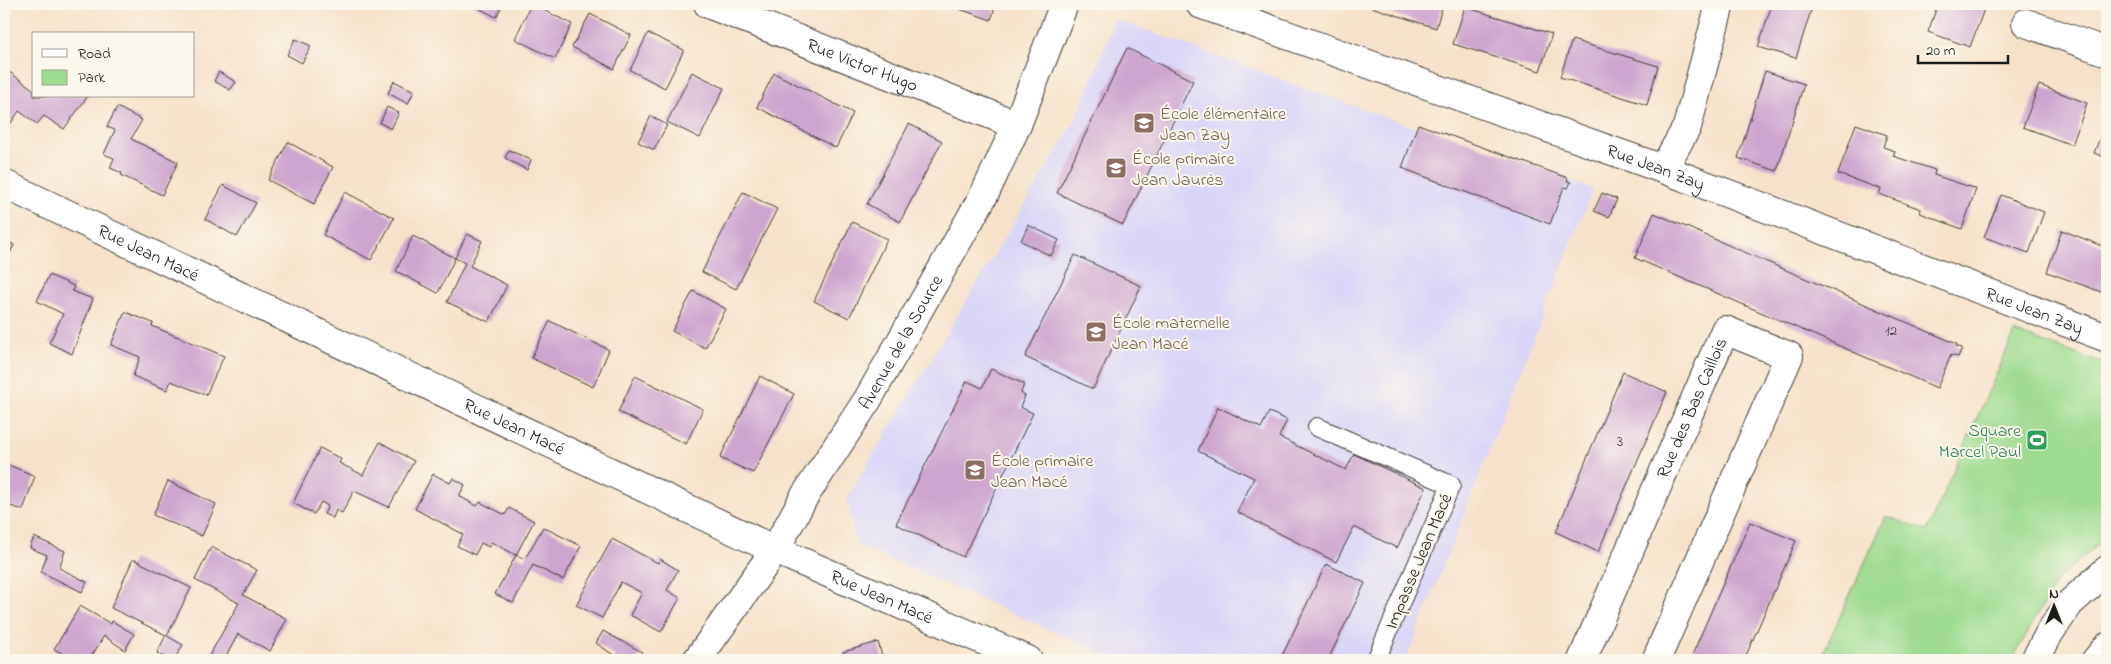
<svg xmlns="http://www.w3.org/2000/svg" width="2111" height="664" font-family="'Indie Flower',sans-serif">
  <rect width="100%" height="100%" fill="#fbf7ec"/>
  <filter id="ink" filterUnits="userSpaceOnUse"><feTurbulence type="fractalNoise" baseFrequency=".02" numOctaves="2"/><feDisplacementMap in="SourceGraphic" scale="10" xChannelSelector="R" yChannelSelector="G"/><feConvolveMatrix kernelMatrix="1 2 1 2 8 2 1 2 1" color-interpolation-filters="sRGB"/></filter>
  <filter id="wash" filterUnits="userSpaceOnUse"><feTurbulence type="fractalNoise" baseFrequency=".0096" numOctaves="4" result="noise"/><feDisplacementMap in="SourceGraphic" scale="20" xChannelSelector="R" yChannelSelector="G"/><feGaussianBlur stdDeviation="1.12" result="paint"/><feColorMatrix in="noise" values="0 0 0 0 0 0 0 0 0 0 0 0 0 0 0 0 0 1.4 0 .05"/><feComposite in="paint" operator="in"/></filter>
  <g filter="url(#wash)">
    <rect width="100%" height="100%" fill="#f6e2ca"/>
    <!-- built -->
    <path fill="#dad6f7" d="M1115,19L1388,118L1593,189L1406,660H1118L856,544L847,498L1076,120Z"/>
    <!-- green -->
    <path fill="#9edb90" stroke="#5d7c56" d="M2015,332L2107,365V536L2058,579L2012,660H1820L1886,516L1927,531Z"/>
    <g id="blocks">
      <!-- building -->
      <path fill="#cda6cf" d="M471,4H503L496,17Z
        M531,4L572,24L555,59L515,39Z
        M945,4H996L991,20Z
        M1362,4H1443L1436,28Z
        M1772,4H1813L1796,58L1758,47Z
        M1938,4H1986L1970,47L1928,32Z
        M1465,7L1552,34L1540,71L1453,44Z
        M590,14L631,35L614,69L572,47Z
        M648,33L684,50L665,88L630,70Z
        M295,39L311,46L302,63L287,55Z
        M1572,40L1658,66L1647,105L1560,77Z
        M1127,48L1193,81L1123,225L1057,193Z
        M4,68L34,90V96H88L64,129L44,116L37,124L19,111L11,123L4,117Z
        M1765,71L1804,84L1777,171L1738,158Z
        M219,72L236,82L230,90L214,81Z
        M692,72L724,88L700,138L667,122Z
        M774,73L853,113L836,148L757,107Z
        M394,81L414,91L408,104L388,93Z
        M2039,85L2087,103L2072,145L2023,127Z
        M117,107L142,120L131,139L178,162L162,195L121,175L122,173L110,168L114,158L104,154L115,130L107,127Z
        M387,107L399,113L391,129L380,123Z
        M651,116L667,125L654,150L638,142Z
        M2107,120V158L2094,153Z
        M909,124L942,141L900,222L867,204Z
        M1418,124L1568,178L1567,181L1571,182L1568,188L1564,187L1550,224L1402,168Z
        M1856,124L1887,135L1883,147L1895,151L1893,156L1935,170L1934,175L1976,189L1962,229L1920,213L1921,209L1879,194L1881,189L1838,174Z
        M288,142L333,167L314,204L268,180Z
        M509,150L531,160L527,170L505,158Z
        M223,185L256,203L237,237L205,219Z
        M345,192L394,218L371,260L323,235Z
        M743,192L777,209L736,289L702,272Z
        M1602,193L1617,199L1609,217L1594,211Z
        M2001,195L2044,212L2029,253L1984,237Z
        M1654,213L1957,344L1956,346L1962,348L1958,357L1951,355L1937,388L1635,258Z
        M852,222L887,239L849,318L814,301Z
        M1028,225L1059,240L1051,256L1021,241Z
        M2062,230L2107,248V294L2047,272Z
        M467,234L482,241L470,266L507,285L489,322L447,302L465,263L455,258Z
        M413,236L455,258L438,293L396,271Z
        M4,240L14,245L4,265Z
        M1075,255L1141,286L1093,389L1025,357Z
        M49,275L74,286L72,291L93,299L72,354L49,343L63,314L37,301Z
        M693,291L726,309L705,348L672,331Z
        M125,312L153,323L152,326L224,356L206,395L171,381L167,390L133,376L140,357L111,345Z
        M550,321L609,350L593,387L531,358Z
        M991,369L1024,384L1021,393L1025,396L1020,407L1033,413L963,557L896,524L967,381L982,388Z
        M1623,372L1667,392L1598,552L1556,532Z
        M635,376L703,409L686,444L618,412Z
        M760,376L794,394L753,473L720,458Z
        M1218,407L1261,428L1269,412L1287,420L1279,437L1346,470L1354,454L1426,488L1397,548L1354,527L1336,562L1237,512L1254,478L1198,451Z
        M380,442L414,461L389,507L354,491L342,513L336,510L333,518L324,514L328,506L321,502L314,514L293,503L320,448L341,459L339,463L363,475Z
        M4,463L35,476L23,510L4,504Z
        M433,474L450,483L453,478L465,485L459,496L477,506L480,502L505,515L509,508L534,521L516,555L491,542L489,547L481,543L475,555L457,546L463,534L415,509Z
        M168,481L216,504L202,536L153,515Z
        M1750,522L1796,541L1744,660H1690Z
        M543,527L581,546L563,580L533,565L513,603L495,594L516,555L525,559Z
        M34,537L65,551L59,568L87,582L82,592L41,572L47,555L30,548Z
        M612,539L658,563L660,559L678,570L667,590L680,598L661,632L630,615L642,593L621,582L602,618L576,605Z
        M211,547L257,570L243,595L287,619L270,651L238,634L224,660H213L208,658L239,603L195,580Z
        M133,559L191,588L167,636L183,645L174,660H169L157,653L166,635L111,608Z
        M1326,564L1365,583L1328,660H1280Z
        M80,606L111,624L112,621L134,634L125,650L104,636L89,660H74L54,649Z
        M603,631L642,652L637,660H612L615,656L596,643Z
        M878,642L883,660H845L843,652Z"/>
    </g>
  </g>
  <g filter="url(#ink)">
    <use href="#blocks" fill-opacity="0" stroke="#3d3a36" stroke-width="1"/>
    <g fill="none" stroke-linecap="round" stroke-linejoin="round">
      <!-- lane casing -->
      <g stroke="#3d3a36" stroke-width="20">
        <path id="lane" d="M1317,427L1451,485L1376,660"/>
      </g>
      <!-- street casing -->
      <g stroke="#3d3a36" stroke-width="30">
        <g id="street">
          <path id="s1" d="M708,4L1017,125"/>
          <path id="s2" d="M1200,4L1663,169L2107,338"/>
          <path d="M2026,23L2107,52"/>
          <path d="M1663,169L1687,127L1720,4"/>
          <path id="s3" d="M4,184L775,550L1028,660"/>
          <path id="s4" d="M697,660L775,550L804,497L868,399L985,193L1017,125L1064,4"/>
          <path id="s5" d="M1582,660L1725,330L1789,356L1656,660"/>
          <path d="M2035,660L2050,632L2070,603L2107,570"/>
          <path d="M2096,660L2107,647"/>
        </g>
      </g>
      <!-- lane -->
      <use href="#lane" stroke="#fff" stroke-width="18"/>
      <!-- street -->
      <use href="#street" stroke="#fff" stroke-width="28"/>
    </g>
  </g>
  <!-- icons -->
  <defs>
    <g id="school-square" transform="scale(1.125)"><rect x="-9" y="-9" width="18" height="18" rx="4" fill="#8d6e63" stroke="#fbf7ec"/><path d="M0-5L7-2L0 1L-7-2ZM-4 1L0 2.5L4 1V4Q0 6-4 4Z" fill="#fff"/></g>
    <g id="stadium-square" transform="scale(1.125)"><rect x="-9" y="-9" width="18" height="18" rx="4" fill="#2e9e5b" stroke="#fbf7ec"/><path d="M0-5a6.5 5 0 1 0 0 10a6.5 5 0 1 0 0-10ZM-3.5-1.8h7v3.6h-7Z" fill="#fff"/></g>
  </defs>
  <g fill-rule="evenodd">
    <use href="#school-square" x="1144" y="123"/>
    <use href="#school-square" x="1116" y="168"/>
    <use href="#school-square" x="1096" y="332"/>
    <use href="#stadium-square" x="2037" y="440"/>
    <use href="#school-square" x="975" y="470"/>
  </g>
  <g text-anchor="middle" stroke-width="4" stroke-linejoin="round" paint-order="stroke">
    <!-- number labels -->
    <g font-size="15" fill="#483e49">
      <text x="1891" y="335">12</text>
      <text x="1620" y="446">3</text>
    </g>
    <!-- street labels -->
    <g font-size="18" fill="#1c1c1c" stroke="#fbf7ec">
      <text dy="6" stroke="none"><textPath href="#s1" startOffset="166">Rue Victor Hugo</textPath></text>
      <text dy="6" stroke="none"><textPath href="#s2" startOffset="484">Rue Jean Zay</textPath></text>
      <text dy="6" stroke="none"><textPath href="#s3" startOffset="160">Rue Jean Macé</textPath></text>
      <text dy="6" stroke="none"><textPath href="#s2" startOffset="889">Rue Jean Zay</textPath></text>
      <text dy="6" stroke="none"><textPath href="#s4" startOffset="378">Avenue de la Source</textPath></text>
      <text dy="6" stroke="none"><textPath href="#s5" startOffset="275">Rue des Bas Caillois</textPath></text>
      <text dy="6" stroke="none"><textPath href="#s3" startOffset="565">Rue Jean Macé</textPath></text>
      <text transform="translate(1418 561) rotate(-67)" y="6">Impasse Jean Macé</text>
      <text dy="6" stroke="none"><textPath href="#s3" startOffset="970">Rue Jean Macé</textPath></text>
    </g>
    <!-- education labels -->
    <g font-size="18" fill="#785e54" stroke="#fbf7ec" text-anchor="start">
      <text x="1160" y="119">École élémentaire<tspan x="1160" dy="21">Jean Zay</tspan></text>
      <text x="1132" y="164">École primaire<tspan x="1132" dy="21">Jean Jaurès</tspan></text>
      <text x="1112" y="328">École maternelle<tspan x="1112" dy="21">Jean Macé</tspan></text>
      <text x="991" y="466">École primaire<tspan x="991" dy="21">Jean Macé</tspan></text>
    </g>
    <!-- leisure labels -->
    <g font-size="18" fill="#27864d" stroke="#fbf7ec" text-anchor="end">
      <text x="2021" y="436">Square<tspan x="2021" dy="21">Marcel Paul</tspan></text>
    </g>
  </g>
  <!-- margin -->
  <rect width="2111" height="664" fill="none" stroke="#fbf7ec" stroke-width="20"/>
  <!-- legend -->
  <rect x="32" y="32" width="162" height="65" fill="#fbf7ec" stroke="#a29f99"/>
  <rect x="42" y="49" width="25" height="8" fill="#ffffff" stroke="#a29f99"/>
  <text x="78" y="58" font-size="15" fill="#1c1c1c">Road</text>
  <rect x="42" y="70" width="25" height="15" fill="#9edb90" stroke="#a29f99"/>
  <text x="78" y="82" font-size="15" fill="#1c1c1c">Park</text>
  <!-- north arrow -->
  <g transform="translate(2054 606)" stroke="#fbf7ec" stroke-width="4" paint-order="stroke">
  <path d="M0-4L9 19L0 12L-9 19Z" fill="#1c1c1c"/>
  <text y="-8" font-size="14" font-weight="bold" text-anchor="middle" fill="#1c1c1c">N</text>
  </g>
  <!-- scale -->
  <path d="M1918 55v8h90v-8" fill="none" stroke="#1c1c1c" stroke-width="2.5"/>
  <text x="1926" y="55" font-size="15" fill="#1c1c1c" stroke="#fbf7ec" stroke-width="4" paint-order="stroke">20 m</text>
</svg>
